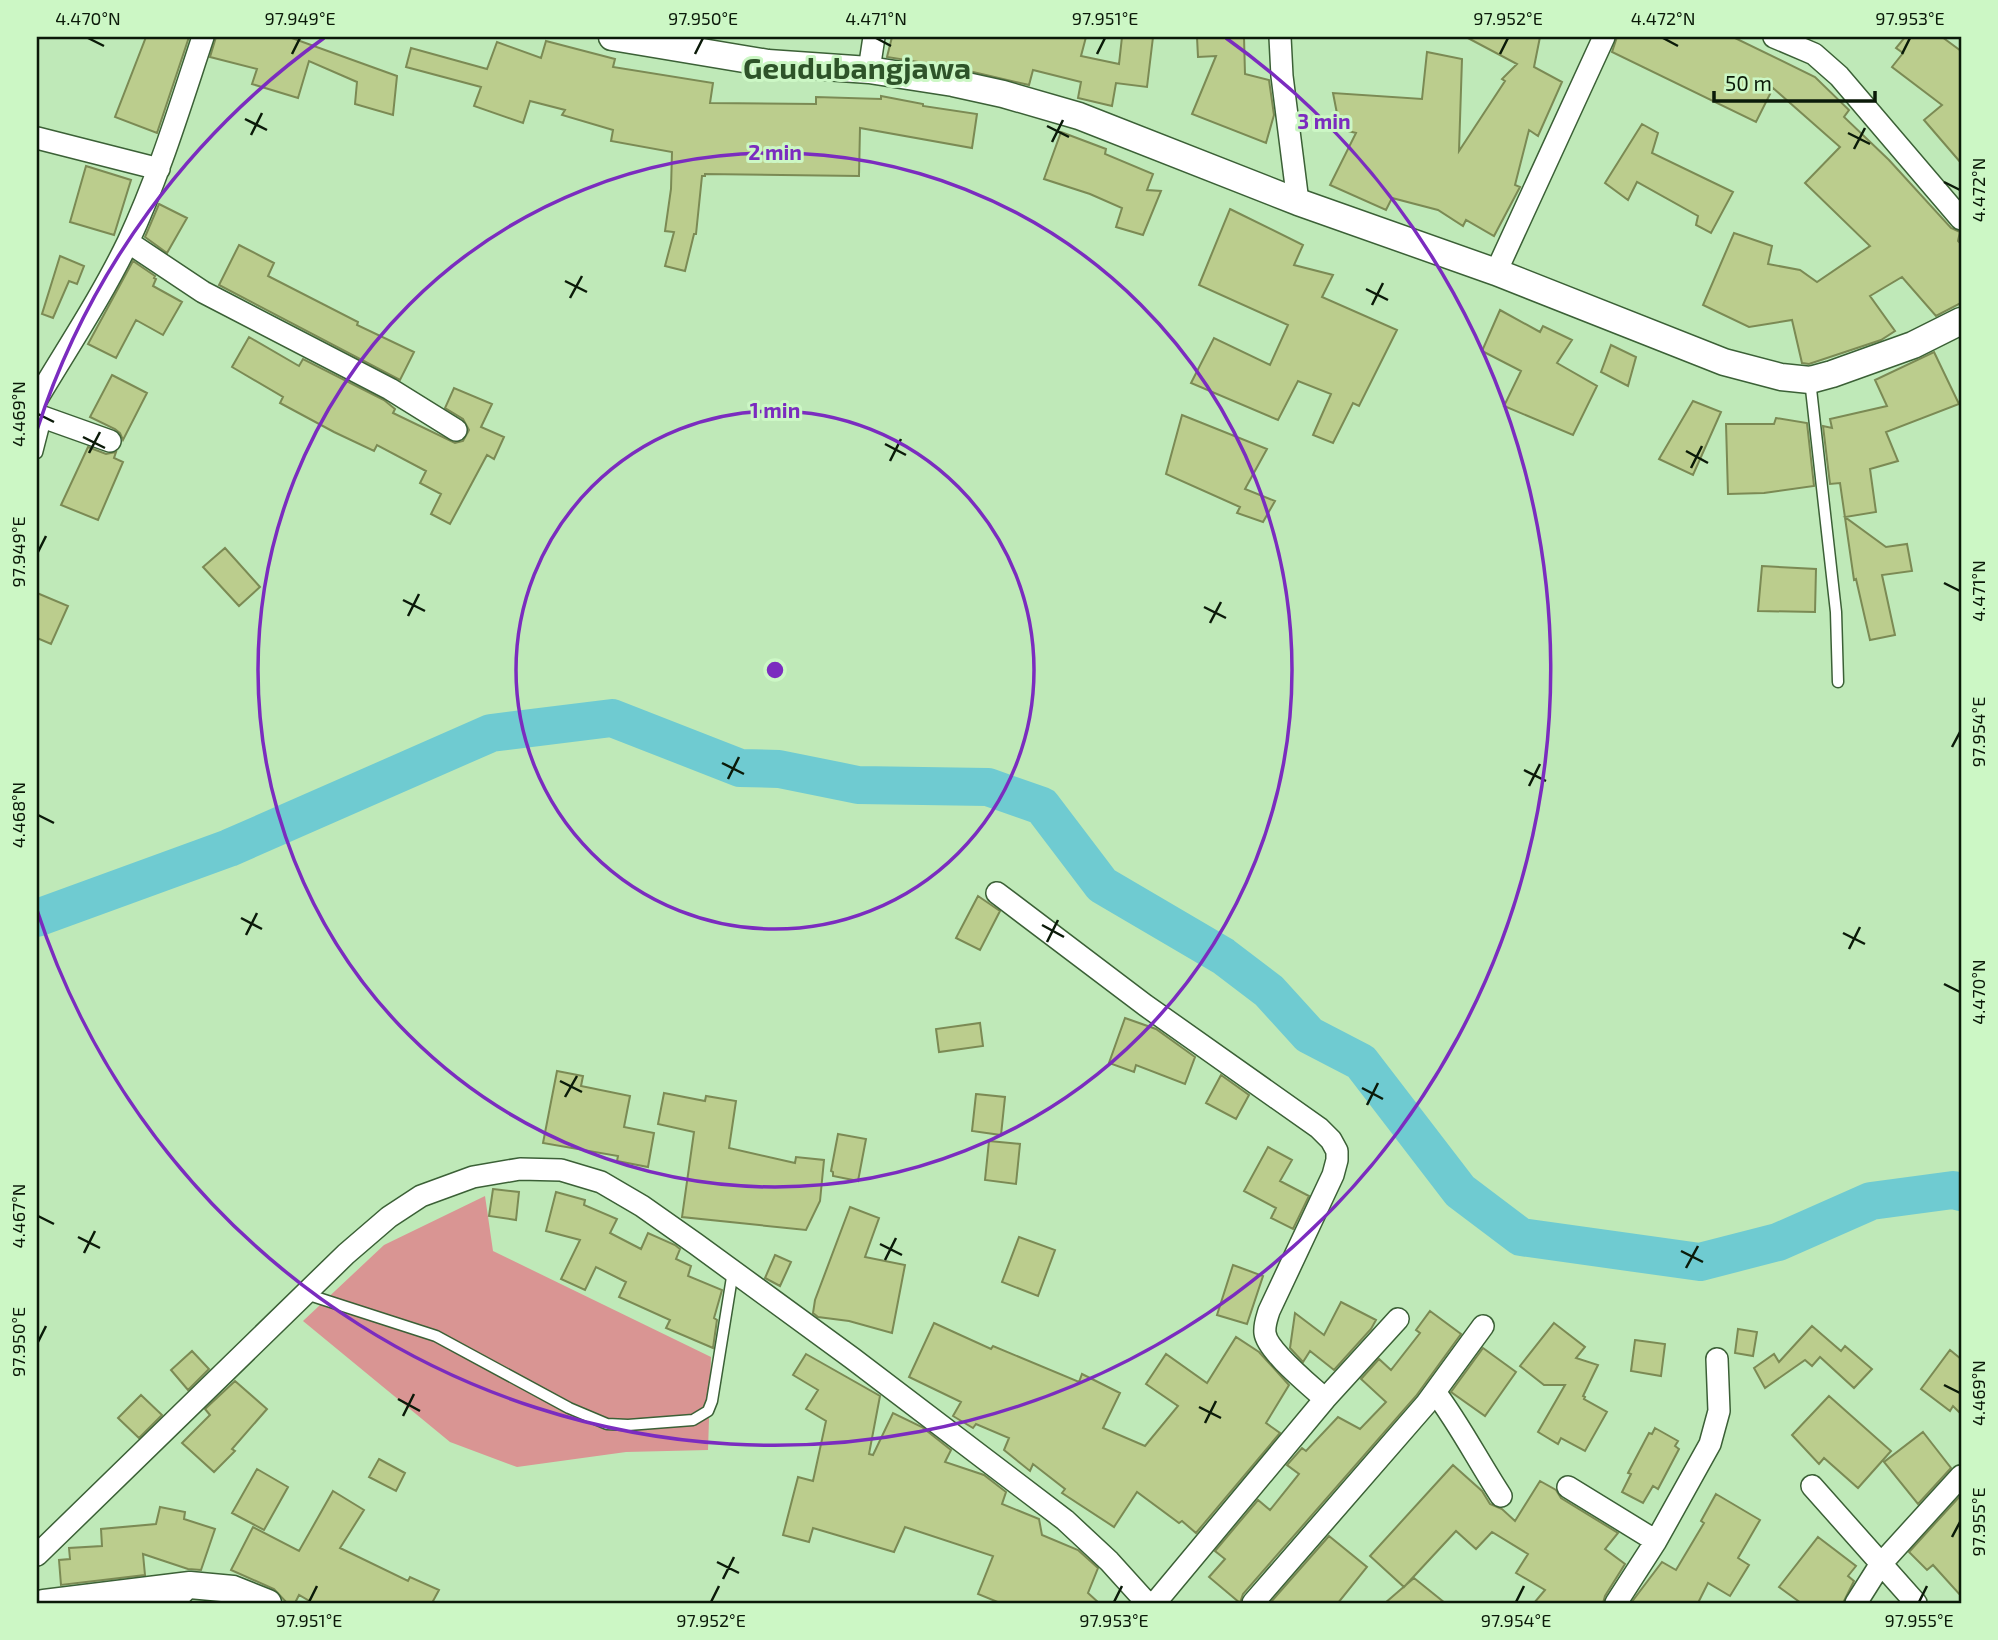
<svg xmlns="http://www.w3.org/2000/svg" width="1998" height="1640" font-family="'Exo 2',sans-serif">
  <rect width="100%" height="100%" fill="#bfe9b8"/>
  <!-- green -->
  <path fill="#d99593" d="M485,1196L493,1251L711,1357L708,1450L626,1452L517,1467L450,1442L303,1321L384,1245Z"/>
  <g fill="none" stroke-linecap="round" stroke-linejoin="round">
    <!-- river -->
    <path stroke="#6fcbd1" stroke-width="38" d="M37,918L229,848L491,733L612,718L740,768L779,769L858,785L988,787L1042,806L1102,885L1223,956L1269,991L1309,1035L1361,1062L1460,1191L1521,1237L1700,1262L1778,1242L1871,1201L1953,1190L1961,1192"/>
  </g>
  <!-- building -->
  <path fill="#bbcd8d" stroke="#7b8a54" stroke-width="2" d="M146,37H189L157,133L115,117Z
    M216,37H289L397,76L393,115L355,104L357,82L309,61L298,98L252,84L257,69L210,57Z
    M892,37H1086L1081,56L1119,64L1122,37H1153L1147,87L1116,83L1112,106L1078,98L1081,82L1033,70L1029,85L956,68L887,57Z
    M1197,37H1244L1245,74L1269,80L1274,115L1266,143L1192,114L1216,56L1198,57Z
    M1466,37H1540L1534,67L1562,82L1538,136L1529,130L1515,185L1520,187L1494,236L1466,220L1463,226L1438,210L1392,198L1386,210L1330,185L1356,133L1340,129L1333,93L1422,99L1427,52L1462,59L1459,151L1505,81L1502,79L1517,64Z
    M1617,37H1733L1815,77L1849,110L1844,117L1889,160L1951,228L1960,232L1958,241L1961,244V303L1936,316L1902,277L1870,296L1895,331L1881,340L1809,364L1802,363L1792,320L1749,327L1703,305L1734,233L1772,246L1768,264L1800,270L1817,282L1870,246L1805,183L1840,147L1773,88L1756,122L1612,52Z
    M1905,37H1942L1961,51V163L1924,120L1942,105L1892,67L1903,53L1896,48Z
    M546,41L615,59L613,67L713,83L710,103L816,104V97L881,99V96L923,104V106L977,114L972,148L860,128L859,176L705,174V176H702L696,234H694L685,271L665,266L674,232L665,231L671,189L672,152L611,141L613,130L562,115L565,110L530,101L523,123L474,106L481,87L406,67L411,48L487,69L497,42L541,58Z
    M1642,124L1658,133L1652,153L1733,192L1711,233L1696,225L1698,216L1637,182L1628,200L1605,183Z
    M1061,132L1106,149L1105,154L1153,174L1147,190L1161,191L1143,235L1116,227L1122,208L1090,194L1044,179Z
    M86,166L131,180L114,235L70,222Z
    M159,204L187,218L167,253L145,237Z
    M1230,209L1303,245L1294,265L1333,275L1322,297L1397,330L1359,406L1353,403L1333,443L1313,435L1331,394L1298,381L1278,420L1191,383L1214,338L1270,365L1288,325L1199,285Z
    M239,245L274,263L268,276L358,322L357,325L414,352L400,380L219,285Z
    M60,256L84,266L77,284L69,281L53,318L42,314Z
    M133,261L155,276L154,278L156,279L153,286L182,302L163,335L136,320L116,358L88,344Z
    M1500,310L1540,332L1543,326L1572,340L1557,363L1597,386L1573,435L1504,406L1521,371L1482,351Z
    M249,337L299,366L303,359L384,400L395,409L393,413L455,443L463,441L469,430L463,419L445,408L454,388L492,404L481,427L504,437L494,459L487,455L450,524L431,514L441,494L420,483L426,471L377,445L374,451L334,432L280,403L283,397L232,367Z
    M1611,345L1636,357L1628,386L1601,372Z
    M1934,352L1959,404L1886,432L1898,461L1870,469L1876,512L1845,517L1886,547L1907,544L1912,571L1882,575L1895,635L1870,640L1856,579L1854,580L1840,483L1830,484L1823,426L1832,428L1830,419L1887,406L1875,380Z
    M112,375L147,393L123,440L120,433L115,429L90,417Z
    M1693,401L1721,412L1693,475L1659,459Z
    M1182,415L1267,449L1245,489L1275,501L1263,522L1237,513L1240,507L1166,474Z
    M1776,418L1807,423L1814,486L1764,493L1728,494L1726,424H1774Z
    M88,447L106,454L116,452L114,458L123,462L98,520L61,505Z
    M225,548L260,587L239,606L203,567Z
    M1762,566L1816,569L1815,612L1758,611Z
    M37,593L68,606L51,644L37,638Z
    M978,896L1000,911L980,950L956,938Z
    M1125,1018L1156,1029L1195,1057L1185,1084L1136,1065L1134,1072L1109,1063Z
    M980,1023L983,1046L939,1052L936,1029Z
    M557,1071L583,1076L581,1086L630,1096L624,1127L654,1133L648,1167L617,1161L618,1156L543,1143Z
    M1221,1075L1249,1095L1236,1119L1206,1103Z
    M664,1093L705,1101L706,1096L736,1101L729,1148L795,1163L796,1157L824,1160L820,1201L806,1230L682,1217L694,1132L658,1124Z
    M976,1094L1005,1097L1001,1135L972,1131Z
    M838,1134L866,1139L858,1181L833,1176V1172L831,1171Z
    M989,1141L1020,1144L1016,1184L985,1180Z
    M1268,1147L1292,1160L1280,1181L1309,1196L1293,1229L1271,1218L1276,1208L1244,1191Z
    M493,1189L519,1192L516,1220L489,1216Z
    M556,1192L585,1200L584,1205L617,1219L610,1233L641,1249L648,1233L675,1245L680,1249L676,1259L691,1266L688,1276L722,1290L714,1318L717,1320L713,1348L666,1328L670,1320L619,1297L626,1282L596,1267L585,1290L561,1279L580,1240L546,1231Z
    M850,1207L879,1218L865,1257L905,1265L892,1333L849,1321L818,1317L813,1313L815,1300Z
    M1019,1237L1055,1250L1038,1296L1002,1282Z
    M775,1255L791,1262L780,1286L765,1278Z
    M1233,1265L1263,1276L1247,1324L1217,1315Z
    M1341,1302L1376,1320L1371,1329L1334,1370L1310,1351L1303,1362L1290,1348L1295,1313L1324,1335Z
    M1430,1311L1461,1334L1416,1396L1243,1594L1240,1603L1209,1577L1225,1559L1215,1551L1258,1500L1270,1510L1299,1474L1287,1465L1302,1448L1306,1451L1338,1417L1360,1429L1386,1402L1361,1379L1379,1359L1391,1370L1420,1333L1416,1330Z
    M934,1323L991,1349L993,1346L1079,1382L1082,1374L1120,1393L1103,1428L1145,1446L1178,1406L1146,1384L1166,1354L1207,1383L1236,1337L1259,1352L1289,1385L1266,1423L1280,1433L1196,1533L1182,1521L1179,1523L1137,1492L1114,1527L1062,1493L1065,1489L1033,1464L1030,1471L1004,1450L1009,1438L976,1424L973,1428L953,1416L961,1402L909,1377Z
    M1554,1323L1585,1347L1576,1358L1598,1365L1583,1396L1585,1397L1584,1399L1607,1412L1585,1451L1561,1438L1558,1444L1538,1432L1565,1385H1544L1520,1366Z
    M1812,1326L1841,1351L1845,1346L1872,1369L1854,1388L1820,1357L1812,1366L1805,1360L1765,1388L1754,1368L1774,1354L1779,1362Z
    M1738,1329L1757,1332L1753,1356L1735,1353Z
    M1635,1340L1665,1344L1661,1376L1631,1371Z
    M1483,1348L1516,1372L1485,1416L1451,1392Z
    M1950,1350L1961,1359V1414L1953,1406L1950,1411L1921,1389Z
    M192,1351L209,1369L188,1390L171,1370Z
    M806,1354L880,1396L869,1454L873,1455L893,1413L922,1427L951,1450L945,1462L984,1475L1006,1492L1002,1504L1039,1519L1042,1535L1078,1550L1098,1568L1088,1593L1099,1603H1000L978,1594L993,1556L905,1527L894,1552L813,1528L809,1542L783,1535L798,1477L813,1481L826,1421L806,1409L818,1390L793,1375Z
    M235,1381L267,1409L232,1449L235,1451L214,1472L182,1443L210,1415L205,1409Z
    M141,1395L162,1415L139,1438L118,1418Z
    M1829,1396L1891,1451L1858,1488L1824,1458L1819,1464L1792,1435Z
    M1655,1428L1678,1441L1675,1446L1679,1449L1658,1489L1653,1486L1643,1503L1622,1492L1631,1474L1628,1473L1649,1433L1652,1434Z
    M1923,1432L1951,1468L1918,1504L1884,1462Z
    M379,1459L405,1473L396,1491L369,1477Z
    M1453,1465L1482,1491L1490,1504L1502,1509L1515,1521L1540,1481L1556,1490L1561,1498L1618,1533L1605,1549L1625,1564L1605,1596L1603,1603H1534L1545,1590L1516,1573L1528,1554L1492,1532L1476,1549L1456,1531L1404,1587L1370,1556Z
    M257,1469L288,1487L264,1530L232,1513Z
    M333,1491L364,1510L340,1548L408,1581L410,1577L439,1590L432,1603H313L299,1595L295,1603H287L274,1589L231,1570L253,1527L299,1551Z
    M1716,1494L1760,1520L1738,1558L1749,1565L1730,1596L1708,1583L1698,1603H1631L1662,1562L1676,1570L1704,1523L1701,1521Z
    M1961,1495V1596L1933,1565L1927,1570L1909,1552Z
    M160,1507L185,1512L184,1519L215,1529L201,1570L188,1569L143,1554L145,1575L61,1585L59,1560L70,1559L69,1548L102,1546L101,1529L156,1524Z
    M1329,1536L1367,1567L1338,1603H1270Z
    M1818,1537L1856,1566L1848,1576L1854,1581L1843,1603H1801L1779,1587Z
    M1414,1578L1445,1603H1385Z"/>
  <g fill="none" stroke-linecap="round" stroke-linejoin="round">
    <!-- service casing -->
    <g stroke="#3b6036" stroke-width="13">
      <path id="service" d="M1810,380L1836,612L1838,682
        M37,453L46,418
        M306,1294L436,1336L569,1408L607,1424L628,1425L693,1420L708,1411L712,1401L733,1271"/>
    </g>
    <!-- minor casing -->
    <g stroke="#3b6036" stroke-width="24">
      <path id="minor" d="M1280,37L1282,76L1298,202
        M1774,37L1814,54L1839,76L1961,219
        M869,70L874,37
        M37,138L159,169
        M128,242L203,292L390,389L456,430
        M1496,272L1604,37
        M37,399C68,347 102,296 128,242C159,176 180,106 203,37
        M37,415L110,441
        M997,893L1145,1005L1319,1128L1331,1140L1337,1151V1160L1333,1175L1269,1311C1267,1318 1264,1325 1265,1333C1267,1351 1311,1386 1325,1399
        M1435,1392C1460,1425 1478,1461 1501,1496
        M1812,1486L1916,1603
        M1568,1487L1656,1541
        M37,1555L346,1254L389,1217L421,1196L473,1177L520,1169L561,1170L601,1182L642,1206L696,1244L852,1358L1065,1520L1109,1561L1147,1603
        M173,1603L190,1585
        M1155,1603L1325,1399L1398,1319
        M1253,1603L1426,1404L1483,1326
        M1616,1603L1656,1541L1710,1444L1719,1411L1717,1359
        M1856,1603L1880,1565L1961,1476"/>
    </g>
    <!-- tertiary casing -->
    <g stroke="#3b6036" stroke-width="29">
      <path id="tertiary" d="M612,37L768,63L869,70L953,83L1003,94L1079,116L1298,202L1496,272L1724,362L1781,377L1810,380L1832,374L1913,345L1961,321
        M44,1603L190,1585L233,1589L268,1603"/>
    </g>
    <!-- service -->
    <use href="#service" stroke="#fff" stroke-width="10"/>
    <!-- minor -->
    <use href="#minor" stroke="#fff" stroke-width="21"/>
    <!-- tertiary -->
    <use href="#tertiary" stroke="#fff" stroke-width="26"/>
  </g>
  <!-- ticks -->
  <path fill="none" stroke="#0b1a09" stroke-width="2.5" d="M88,38L104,46M876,38L891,46M1663,38L1678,46M292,54L300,38M695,54L703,38M1097,54L1105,38M1500,54L1508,38M1902,54L1910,38M245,119L267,130M1047,126L1069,137M1848,133L1870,144M251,135L262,113M1052,142L1063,120M1854,149L1865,128M1944,182L1960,190M565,281L587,292M1366,289L1388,300M570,298L582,276M1372,305L1383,283M38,414L54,422M83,437L105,448M885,444L906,455M1686,451L1708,463M89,453L100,432M890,461L901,439M1691,468L1702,446M38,552L46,536M1944,583L1960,591M403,600L425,611M1204,607L1226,618M408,616L419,594M1210,623L1221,602M1952,747L1960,732M722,763L744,774M1524,770L1546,781M728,779L739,757M1529,786L1540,764M38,815L54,823M241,918L262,929M1042,925L1064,937M1843,933L1865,944M246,935L257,913M1047,942L1058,920M1849,949L1860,927M1944,984L1960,992M560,1081L582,1092M1362,1088L1383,1099M565,1097L577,1076M1367,1105L1378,1083M38,1216L54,1224M78,1237L100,1248M880,1244L902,1255M1681,1251L1703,1262M84,1253L95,1231M885,1260L896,1238M1686,1268L1698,1246M38,1342L46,1326M1944,1385L1960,1393M398,1399L420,1411M1199,1407L1221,1418M403,1416L414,1394M1205,1423L1216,1401M1952,1537L1960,1522M717,1562L739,1573M723,1579L734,1557M309,1602L317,1586M711,1602L719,1586M1114,1602L1122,1586M1516,1602L1524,1586M1919,1602L1927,1586"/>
  <!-- distance rings -->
  <g fill="none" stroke="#7b2cbf" stroke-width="3.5">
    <circle cx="775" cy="670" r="259"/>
    <circle cx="775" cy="670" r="517"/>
    <path d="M37 430A776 776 0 0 1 324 38M1226 38A776 776 0 1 1 37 910"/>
  </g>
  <g text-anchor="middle" stroke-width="6" stroke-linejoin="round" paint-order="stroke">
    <!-- quarter labels -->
    <g font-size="30" font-weight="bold" fill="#2e5329" stroke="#ccf7c5">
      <text x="857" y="79">Geudubangjawa</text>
    </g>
  </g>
  <circle cx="775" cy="670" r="10" fill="#7b2cbf" stroke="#ccf7c5" stroke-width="3.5"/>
  <g font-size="21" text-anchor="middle" font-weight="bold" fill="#7b2cbf" stroke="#ccf7c5" stroke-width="6" stroke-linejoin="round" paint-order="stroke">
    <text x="1324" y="129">3 min</text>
    <text x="775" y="160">2 min</text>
    <text x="775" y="418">1 min</text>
  </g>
  <!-- border -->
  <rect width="1998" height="1640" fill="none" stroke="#ccf7c5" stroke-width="77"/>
  <!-- scale -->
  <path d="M1714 91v10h161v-10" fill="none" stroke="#0b1a09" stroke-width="3.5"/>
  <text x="1725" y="91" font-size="21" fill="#0b1a09" stroke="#ccf7c5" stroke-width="5" paint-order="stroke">50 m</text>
  <rect x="38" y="38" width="1922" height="1564" fill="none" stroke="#0b1a09" stroke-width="2.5"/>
  <g font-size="18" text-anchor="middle" fill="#0b1a09">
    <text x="88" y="25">4.470°N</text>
    <text x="300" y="25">97.949°E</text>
    <text x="703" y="25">97.950°E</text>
    <text x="876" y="25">4.471°N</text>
    <text x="1105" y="25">97.951°E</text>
    <text x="1508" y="25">97.952°E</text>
    <text x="1663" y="25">4.472°N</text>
    <text x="1910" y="25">97.953°E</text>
    <text transform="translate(1979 190) rotate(-90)" y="6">4.472°N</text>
    <text transform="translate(19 414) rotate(-90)" y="6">4.469°N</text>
    <text transform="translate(19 552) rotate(-90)" y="6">97.949°E</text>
    <text transform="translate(1979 591) rotate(-90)" y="6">4.471°N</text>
    <text transform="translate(1979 732) rotate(-90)" y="6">97.954°E</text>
    <text transform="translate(19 815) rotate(-90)" y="6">4.468°N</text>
    <text transform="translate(1979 992) rotate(-90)" y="6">4.470°N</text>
    <text transform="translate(19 1216) rotate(-90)" y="6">4.467°N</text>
    <text transform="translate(19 1342) rotate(-90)" y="6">97.950°E</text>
    <text transform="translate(1979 1393) rotate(-90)" y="6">4.469°N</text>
    <text transform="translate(1979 1522) rotate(-90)" y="6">97.955°E</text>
    <text x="309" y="1627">97.951°E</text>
    <text x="711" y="1627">97.952°E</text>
    <text x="1114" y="1627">97.953°E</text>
    <text x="1516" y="1627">97.954°E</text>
    <text x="1919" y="1627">97.955°E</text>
  </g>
</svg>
